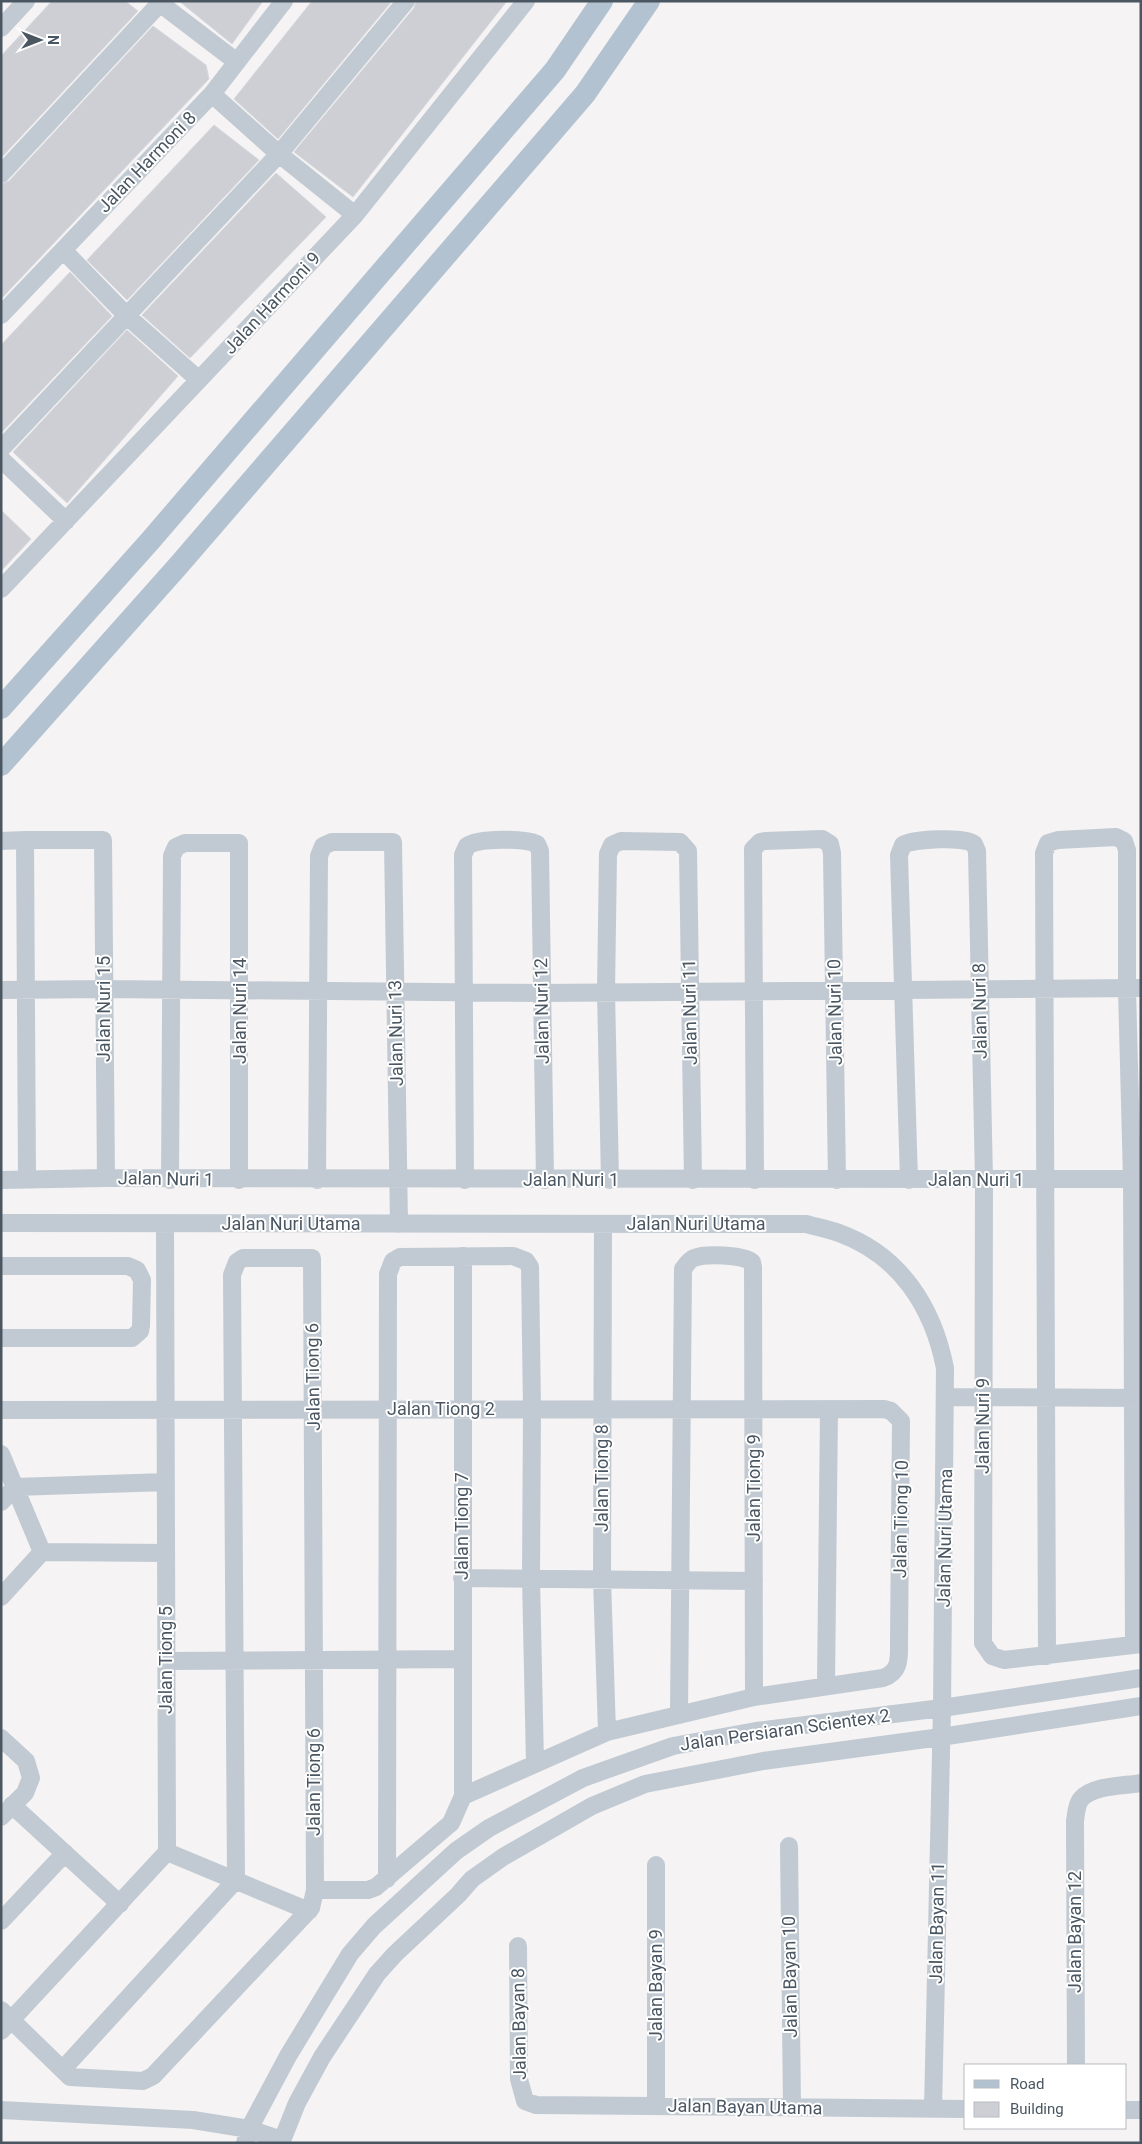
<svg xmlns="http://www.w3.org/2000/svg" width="1142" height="2144" font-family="Roboto,sans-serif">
  <rect width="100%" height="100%" fill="#f5f3f3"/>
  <!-- building -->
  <path fill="#cdcfd5" stroke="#d7d9de" d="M52,1H125L138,11L1,158V56Z
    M179,1H263L232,44Z
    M312,1H392L278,139L234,99Z
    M416,1H507L353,197L294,152L414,8Z
    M153,26L206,65L209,79L1,299V184L9,181Z
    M214,125L259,160L127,300L87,260Z
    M276,173L326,217L190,358L142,315Z
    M70,272L112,316L1,433V345Z
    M127,330L178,376L67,503L13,452Z
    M1,510L31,539L1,571Z"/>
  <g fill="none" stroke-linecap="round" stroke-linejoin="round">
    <!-- minor -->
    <path stroke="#c1cad2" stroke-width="18" d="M157,1L237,62
      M1,28L26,1
      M212,94L279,154L355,215
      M1,174L162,1
      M63,250L127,316L199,380
      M1,315L212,94L284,1
      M1,449L279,154L406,1
      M1,459L66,521
      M1,589L355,215L526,1
      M25,840H103L106,1178
      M1,841L25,840L27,1179
      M1,990L104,989L542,993L1141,988
      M1,1180L106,1178L1141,1179
      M170,1180L172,856L176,847L185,843H239V1180
      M317,1180L319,856L323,846L332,842H393L399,1224
      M465,1180L463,855L467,846C478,838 525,838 537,844L540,851L545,1180
      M610,1180L606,992L608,854L612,845L621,841L680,842L688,851L693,1180
      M755,1180L753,849L760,842L765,841L822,839L830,844L832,853L837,1180
      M909,1180L899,855L903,845C912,839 965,836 974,844C974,844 977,851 977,851L984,1180L983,1643L992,1656L1004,1660L1141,1644
      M1,1223L806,1224C817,1227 828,1229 839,1233C900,1255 933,1307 945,1368L942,1708L933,2109
      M603,1224L602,1579L607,1732
      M463,1256V1796
      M1,1266H128L137,1270L142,1280L141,1326L140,1331L132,1338H1
      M946,1397L1141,1398
      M1,1410L884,1409L891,1411L901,1421L899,1641C899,1657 901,1672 883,1678L754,1697L607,1732L463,1796L451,1823L376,1887L368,1890H315
      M1,1454L42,1552
      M1,1502L15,1487L166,1482
      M462,1578L754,1581
      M1,1597L42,1552L166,1553
      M1047,1656L1044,853L1048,843L1058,840L1116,837L1124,841L1127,850V989L1132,1179L1134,1644
      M166,1661L463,1659
      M826,1685L829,1409
      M679,1715L683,1269C686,1265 689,1260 694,1258C706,1253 742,1255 752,1262L753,1267L754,1697
      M1,1738L26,1761L31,1778L25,1793L1,1817
      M12,1805L120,1904
      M789,1846L792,2107
      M167,1852L309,1911
      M656,1865V2106
      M387,1879L388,1274L393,1261L400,1257L513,1256L526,1261L530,1267L532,1409L531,1578L535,1764
      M1,1921L65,1853
      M518,1946L519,2079L525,2101L536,2105L966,2109
      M1,2010L70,2077L143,2081L153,2076L311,1908L315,1890L312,1258H243L237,1262L232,1275L236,1880L63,2069
      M1,2031L167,1852L165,1224
      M1076,2065L1075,1821C1076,1815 1076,1805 1081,1799C1093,1785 1124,1786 1141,1783
      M1,2110L193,2120L249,2129L282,2140
      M1126,2110H1141
      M245,2143L249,2129L288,2056L350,1954L374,1926L456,1851L489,1828L583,1778L673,1746L756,1731L942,1708L1141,1678
      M281,2143L297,2103L322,2057L377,1974L395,1954L458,1895L472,1879L503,1857L592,1806L645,1784L763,1761L941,1737L1141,1706"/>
    <!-- major -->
    <path stroke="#b3c2d1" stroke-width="22" d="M1,708L150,541L555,70L602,1
      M1,765L178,566L585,94L649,1"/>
  </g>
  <g text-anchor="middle" stroke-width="4" stroke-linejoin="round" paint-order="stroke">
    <!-- street labels -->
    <g font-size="18" fill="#4a5661" stroke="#fff">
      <text transform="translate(147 162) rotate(-46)" y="6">Jalan Harmoni 8</text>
      <text transform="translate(272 303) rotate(-47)" y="6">Jalan Harmoni 9</text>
      <text transform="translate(104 1009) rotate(-90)" y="6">Jalan Nuri 15</text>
      <text transform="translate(240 1011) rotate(-90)" y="6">Jalan Nuri 14</text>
      <text transform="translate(542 1011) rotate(-91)" y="6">Jalan Nuri 12</text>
      <text transform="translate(980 1011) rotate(-91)" y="6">Jalan Nuri 8</text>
      <text transform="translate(690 1012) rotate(-91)" y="6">Jalan Nuri 11</text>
      <text transform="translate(835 1012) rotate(-91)" y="6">Jalan Nuri 10</text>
      <text transform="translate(396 1033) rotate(-91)" y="6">Jalan Nuri 13</text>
      <text transform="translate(166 1179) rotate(1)" y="6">Jalan Nuri 1</text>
      <text x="571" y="1186">Jalan Nuri 1</text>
      <text x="976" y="1186">Jalan Nuri 1</text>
      <text x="291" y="1230">Jalan Nuri Utama</text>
      <text x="696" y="1230">Jalan Nuri Utama</text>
      <text transform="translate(313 1377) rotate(-91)" y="6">Jalan Tiong 6</text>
      <text x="441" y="1415">Jalan Tiong 2</text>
      <text transform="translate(983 1426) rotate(-90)" y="6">Jalan Nuri 9</text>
      <text transform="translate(602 1478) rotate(-90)" y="6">Jalan Tiong 8</text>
      <text transform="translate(754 1488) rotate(-90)" y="6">Jalan Tiong 9</text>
      <text transform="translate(901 1519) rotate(-89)" y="6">Jalan Tiong 10</text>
      <text transform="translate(462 1526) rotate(-90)" y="6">Jalan Tiong 7</text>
      <text transform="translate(945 1538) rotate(-89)" y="6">Jalan Nuri Utama</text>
      <text transform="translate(166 1660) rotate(-90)" y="6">Jalan Tiong 5</text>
      <text transform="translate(785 1730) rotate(-8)" y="6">Jalan Persiaran Scientex 2</text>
      <text transform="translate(314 1782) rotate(-90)" y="6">Jalan Tiong 6</text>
      <text transform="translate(937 1923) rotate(-89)" y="6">Jalan Bayan 11</text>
      <text transform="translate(1075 1932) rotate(-90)" y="6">Jalan Bayan 12</text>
      <text transform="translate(790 1977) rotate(-91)" y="6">Jalan Bayan 10</text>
      <text transform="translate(656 1985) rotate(-90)" y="6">Jalan Bayan 9</text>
      <text transform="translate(519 2024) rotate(-91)" y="6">Jalan Bayan 8</text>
      <text transform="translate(745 2107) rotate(1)" y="6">Jalan Bayan Utama</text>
    </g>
  </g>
  <!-- border -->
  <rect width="1142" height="2144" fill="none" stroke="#4a5661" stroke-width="5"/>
  <!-- legend -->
  <rect x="964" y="2064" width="162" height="65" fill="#ffffff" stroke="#b7bbc0"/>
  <rect x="974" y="2080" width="25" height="8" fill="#b3c2d1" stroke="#b7bbc0"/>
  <text x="1010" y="2089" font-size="15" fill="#4a5661">Road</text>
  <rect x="974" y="2102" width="25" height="15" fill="#cdcfd5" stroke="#b7bbc0"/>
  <text x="1010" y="2114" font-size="15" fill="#4a5661">Building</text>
  <!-- north arrow -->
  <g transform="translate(40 40) rotate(90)" stroke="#ffffff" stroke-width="4" paint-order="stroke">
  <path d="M0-4L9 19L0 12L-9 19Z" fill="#4a5661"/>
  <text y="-8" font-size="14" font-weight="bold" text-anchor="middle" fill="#4a5661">N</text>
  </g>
</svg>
